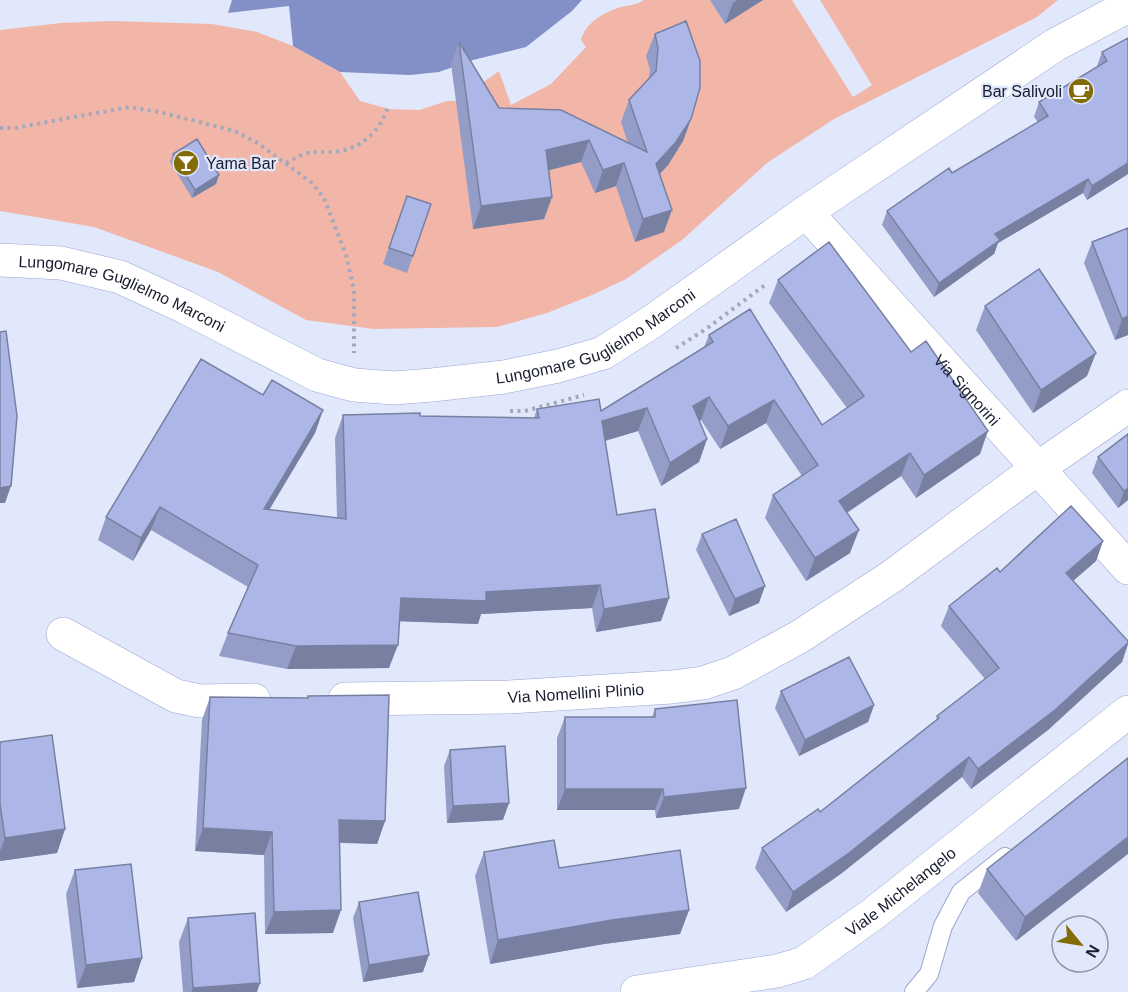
<svg xmlns="http://www.w3.org/2000/svg" width="1128" height="992" font-family="Helvetica,sans-serif">
  <rect width="100%" height="100%" fill="#e2e8fc"/>
  <!-- green -->
  <path fill="#f1b6a8" d="M644,0H710L725,24L763,0H792L853,97L872,85L820,0H1058L1037,17L834,119L767,163L682,240L626,279L592,295L547,313L497,327L373,329L306,320L218,272L94,227L0,211V30L61,23L111,21L212,24L257,32L293,46L340,72L360,101L389,109L419,110L447,101H457L499,71L511,105L551,84L586,47L581,40C585,23 604,12 621,7C630,5 636,5 644,0Z"/>
  <!-- water -->
  <path fill="#8390c8" d="M232,0H582L572,11L526,47L473,60L439,72L410,75L340,72L293,46L289,6L228,13Z"/>
  <g fill="none" stroke-linecap="round" stroke-linejoin="round">
    <!-- service casing -->
    <g stroke="#9aa5d4" stroke-width="20">
      <path id="service" d="M914,992L929,974L943,926L961,892L1005,857"/>
    </g>
    <!-- minor casing -->
    <g stroke="#9aa5d4" stroke-width="34">
      <g id="minor">
        <path id="s1" d="M806,212L1128,568"/>
        <path d="M63,634L176,696L200,701L254,700"/>
        <path id="s2" d="M345,699L509,697L672,687L703,683L733,673L799,637L891,577L1038,468L1128,406"/>
        <path id="s3" d="M637,992L777,971L804,963L873,914L1128,712"/>
      </g>
    </g>
    <!-- tertiary casing -->
    <g stroke="#9aa5d4" stroke-width="34">
      <g id="tertiary">
        <path id="s4" d="M0,260L61,263L120,277L185,307L317,375L354,385L394,388L432,385L504,377L558,366L603,353L650,323L806,212L1055,45L1128,6"/>
      </g>
    </g>
    <!-- path -->
    <path stroke="#a3a9bc" stroke-width="4" stroke-dasharray="3 4.5" stroke-linecap="butt" d="M0,128H15L129,107L159,112L235,131L259,144L312,183L324,198L346,255L354,290V353
      M286,163C293,159 300,155 308,153C318,151 329,153 340,151C364,147 382,128 388,106
      M676,348L706,329L765,285
      M510,411H525L584,395"/>
    <!-- service -->
    <use href="#service" stroke="#fff" stroke-width="18"/>
    <!-- minor -->
    <use href="#minor" stroke="#fff" stroke-width="33"/>
    <!-- tertiary -->
    <use href="#tertiary" stroke="#fff" stroke-width="33"/>
  </g>
  <!-- wall -->
  <path fill="#949dc7" d="M710,0H763L725,24Z
    M655,34L691,119L683,141L668,165L660,174L664,232L635,242L616,186L595,193L581,162L549,170L552,197L544,219L473,229L451,64L459,42L499,108L628,143L621,122L629,100L649,78L650,70L646,56Z
    M1128,38V174L1087,200L1083,193L998,243L994,254L934,297L882,225L887,211L1038,122L1034,117L1039,102L1097,67V66L1102,52Z
    M173,154L219,175L216,184L192,198L170,162Z
    M407,196L431,204L407,273L383,264Z
    M1128,228V335L1115,340L1084,263L1092,242Z
    M778,280L980,454L916,498L901,476L847,513L850,553L806,581L765,518L773,495L802,476L766,423L720,449L701,420L699,421L707,439L699,462L661,486L638,431L605,441L617,515L669,598L661,621L596,632L592,608L481,614L478,624L399,621L389,668L287,669L219,656L228,633L248,587L151,530L133,561L98,540L106,517L263,395L323,410L315,433L269,510L337,518L335,438L343,415L534,418L537,409L601,411L704,347L709,335L822,425L847,408L769,303Z
    M985,306L1087,376L1033,413L976,330Z
    M1128,434V500L1118,508L1092,473L1098,457Z
    M702,534L759,603L729,616L696,550Z
    M1103,541L1096,561L1073,581L1128,641V644L1122,662L1048,730L971,789L962,777L842,873L786,912L755,868L762,848L820,812L936,720L937,716L985,679L941,626L949,606L1000,572Z
    M781,691L874,705L868,722L799,756L775,708Z
    M308,696L385,821L377,844L340,843L333,933L265,934L264,855L195,851L202,720L210,697L308,698Z
    M655,709L739,809L656,818L655,810H557V738L565,717H652Z
    M0,742L65,829L57,853L0,861Z
    M450,750L503,820L447,823L444,766Z
    M1128,758L1016,941L978,893L987,869Z
    M484,852L559,868L689,910L680,934L604,944L490,964L475,876Z
    M75,870L142,958L134,982L77,988L66,894Z
    M359,902L423,972L363,982L353,918Z
    M188,918L257,992H183L179,942Z"/>
  <!-- shaded-wall -->
  <path fill="#7880a2" d="M737,0H763L725,24L733,3Z
    M691,119L683,141L668,165L648,186L656,164Z
    M589,140L581,162L538,173L546,150Z
    M624,163L616,186L595,193L603,170Z
    M1128,163V174L1087,200L1092,186Z
    M219,175L216,184L192,198L195,190Z
    M1088,179L1083,193L998,243L994,254L934,297L939,283L995,234Z
    M552,197L544,219L473,229L481,206Z
    M672,210L664,232L635,242L643,219Z
    M1128,316V335L1115,340L1122,319Z
    M1096,353L1087,376L1033,413L1041,390Z
    M709,397L701,420L684,429L693,406Z
    M774,400L766,423L720,449L728,426Z
    M647,408L638,431L594,444L602,421Z
    M323,410L315,433L256,532L264,509Z
    M988,431L980,454L916,498L924,475Z
    M707,439L699,462L661,486L670,463Z
    M910,453L901,476L831,523L839,501Z
    M11,486L5,503H0V488Z
    M1128,488V500L1118,508L1124,491Z
    M160,507L151,530L133,561L141,538Z
    M859,530L850,553L806,581L815,558Z
    M1103,541L1096,561L1059,593L1066,573Z
    M600,585L592,608L481,614L478,624L392,621L401,598L486,592Z
    M765,586L759,603L729,616L735,599Z
    M669,598L661,621L596,632L604,609Z
    M1128,643L1122,662L1048,730L971,789L978,769Z
    M398,645L389,668L287,669L296,646Z
    M874,705L868,722L799,756L805,740Z
    M969,757L962,777L842,873L786,912L793,892Z
    M746,788L739,809L656,818L664,797Z
    M565,789H663L655,810H557Z
    M509,803L503,820L447,823L453,806Z
    M339,820L385,821L377,844L331,842Z
    M203,828L272,832L264,855L195,851Z
    M65,829L57,853L0,861V851L5,838Z
    M1128,837V854L1016,941L1025,917Z
    M341,910L333,933L265,934L274,912Z
    M689,910L680,934L604,944L490,964L498,940L612,920Z
    M429,955L423,972L363,982L369,965Z
    M142,958L134,982L77,988L86,965Z
    M260,983L257,992H191L193,988Z"/>
  <!-- building -->
  <path fill="#acb7e7" stroke="#7880a2" stroke-width="1.5" d="M686,21L700,61V88L691,119L676,142L656,164L672,210L643,219L624,163L603,170L589,140L546,150L552,197L481,206L459,42L499,108L561,110L647,152L629,100L656,71L658,48L655,34Z
    M1128,38V163L1092,186L1088,179L995,234L1000,240L939,283L887,211L949,168L952,173L1048,116L1039,102L1107,61L1102,52Z
    M197,139L219,175L195,190L173,154Z
    M407,196L431,204L413,256L389,248Z
    M1128,228V316L1122,319L1092,242Z
    M829,242L911,352L926,341L988,431L924,475L910,453L839,501L859,530L815,558L773,495L818,465L774,400L728,426L709,397L693,406L707,439L670,463L647,408L602,421L617,515L655,509L669,598L604,609L600,585L486,592V601L401,598L398,645L296,646L228,633L258,565L160,507L141,538L106,517L201,359L263,395L272,380L323,410L264,509L346,519L343,415L420,413V416L539,418L537,409L599,399L601,411L713,342L709,335L750,309L822,425L864,396L778,280Z
    M1039,269L1096,353L1041,390L985,306Z
    M6,331L17,416L11,486L0,488V332Z
    M1128,434V488L1124,491L1098,457Z
    M1071,506L1103,541L1066,573L1128,641V643L1055,710L978,769L969,757L849,853L793,892L762,848L818,809L820,812L939,718L937,716L999,668L949,606L997,568L1000,572Z
    M736,519L765,586L735,599L702,534Z
    M849,657L874,705L805,740L781,691Z
    M389,695L385,821L339,820L341,910L274,912L272,832L203,828L210,697L308,698V696Z
    M737,700L746,788L664,797L663,789H565V717H655V709Z
    M52,735L65,829L5,838L0,804V742Z
    M505,746L509,803L453,806L450,750Z
    M1128,758V837L1025,917L987,869Z
    M554,840L559,868L680,850L689,910L612,920L498,940L484,852Z
    M131,864L142,958L86,965L75,870Z
    M418,892L429,955L369,965L359,902Z
    M255,913L260,983L193,988L188,918Z"/>
  <!-- icons -->
  <defs>
    <g id="cafe-disc" transform="scale(1.35)"><circle r="9.5" fill="#836c08" stroke="#e2e8fc"/><path d="M-5.5-4.5H6V0H3Q3 3.5 0 3.5H-2.5Q-5.5 3.5-5.5 0ZM3-3.2v2h1.7v-2ZM-6 4.5H4V6H-6Z" fill="#fff"/></g>
    <g id="bar-disc" transform="scale(1.35)"><circle r="9.5" fill="#836c08" stroke="#e2e8fc"/><path d="M-6-5H6L.8 .8V4.5H3.5V6h-7V4.5H-.8V.8Z" fill="#fff"/></g>
  </defs>
  <g fill-rule="evenodd">
    <use href="#cafe-disc" x="1081" y="91"/>
    <use href="#bar-disc" x="186" y="163"/>
  </g>
  <g text-anchor="middle" stroke-width="4.5" stroke-linejoin="round" paint-order="stroke">
    <!-- poi labels -->
    <g font-size="16" fill="#191d2f" stroke="#e2e8fc" text-anchor="end">
      <text x="1062" y="97">Bar Salivoli</text>
      <text x="206" y="169" text-anchor="start">Yama Bar</text>
    </g>
    <!-- street labels -->
    <g font-size="16" fill="#191d2f" stroke="#e2e8fc">
      <text dy="6" stroke="none"><textPath href="#s4" startOffset="128">Lungomare Guglielmo Marconi</textPath></text>
      <text dy="6" stroke="none"><textPath href="#s4" startOffset="632">Lungomare Guglielmo Marconi</textPath></text>
      <text dy="6" stroke="none"><textPath href="#s1" startOffset="240">Via Signorini</textPath></text>
      <text dy="6" stroke="none"><textPath href="#s2" startOffset="231">Via Nomellini Plinio</textPath></text>
      <text dy="6" stroke="none"><textPath href="#s3" startOffset="290">Viale Michelangelo</textPath></text>
    </g>
  </g>
  <!-- north arrow -->
  <g transform="translate(1080 944) rotate(120)"><circle r="28" fill="#e2e8fc" stroke="#9297aa" stroke-width="1.5"/>
  <path d="M0-4.5L10 22L0 15L-10 22Z" fill="#836c08"/>
  <text y="-9" font-size="16" font-weight="bold" text-anchor="middle" fill="#191d2f">N</text>
  </g>
</svg>
